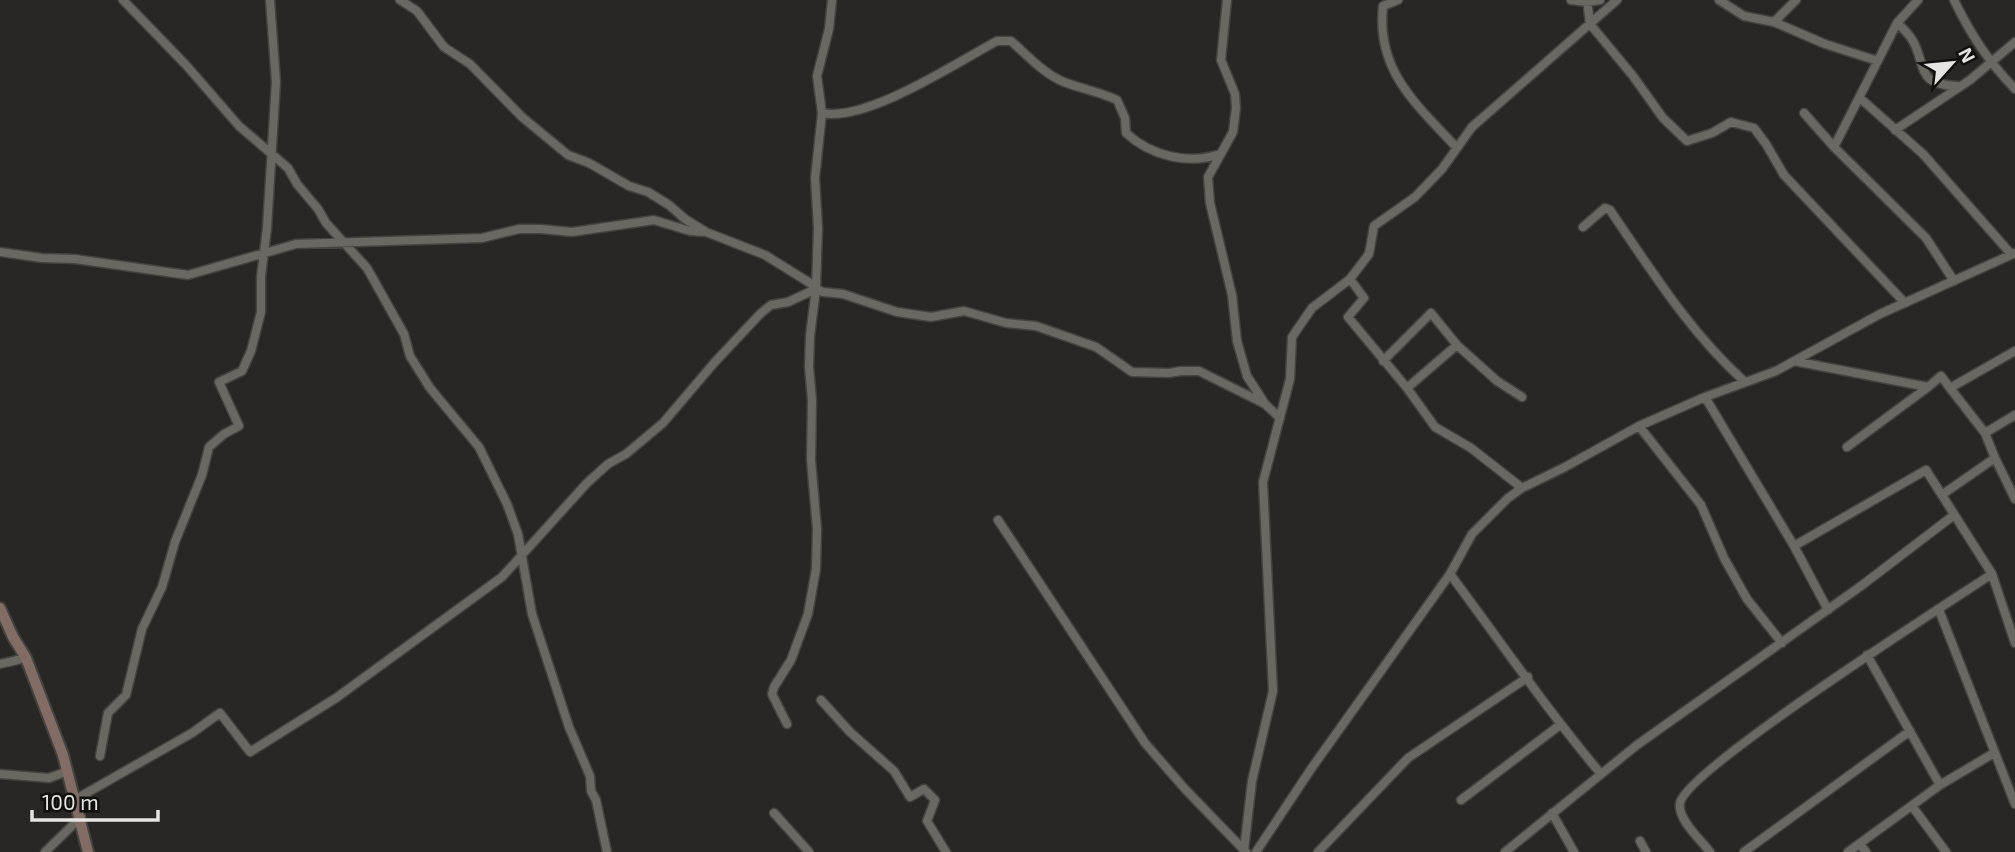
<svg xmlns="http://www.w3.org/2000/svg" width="2015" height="852" font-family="'Exo 2',sans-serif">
  <rect width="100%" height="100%" fill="#282723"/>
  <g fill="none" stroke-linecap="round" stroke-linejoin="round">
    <!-- street casing -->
    <g stroke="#44433f" stroke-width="11">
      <path id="street" d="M123,0L186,65L239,126L288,168L297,184L318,209L326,223L367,268L404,334L410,356L430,388L479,447L507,504L518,534L532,614L569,727L590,776L591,791L596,800L607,852
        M400,0L417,11L444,47L470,64L522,117L568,155L589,163L629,186L648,192L669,205L685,219L706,232L765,255L810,283L816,289L823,292L843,294L897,312L931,317L964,311L1006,323L1036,326L1096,347L1132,372L1169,373L1181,371H1199L1265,404
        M1227,0L1221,60L1235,94L1236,108L1233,132L1208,177L1210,203L1232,295L1237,341L1247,376L1265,404L1280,418
        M1398,0L1383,6C1376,71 1416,104 1457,148
        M1571,0L1587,2L1600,0
        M1587,0L1590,24L1633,76L1663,118L1687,141L1712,133L1731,122L1754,128L1766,144L1784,175L1905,303
        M1719,0L1744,16L1774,22L1825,44L1878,61
        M1954,0C1971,35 1988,61 2015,89
        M1774,22L1796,0
        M1897,23C1904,29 1911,36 1915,45C1926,71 1919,84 1957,86
        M1860,98L1923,154L2011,254
        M822,113C867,122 956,63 997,41H1011C1027,55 1044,74 1064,82C1082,89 1100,92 1117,100L1125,118L1126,133C1151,156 1188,165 1220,154
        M1804,113L1834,147L1926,238L1954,281
        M1895,130L1970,80L2015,42
        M1834,147L1897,23L1918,0
        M1583,227L1605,208L1610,210C1651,270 1691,334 1745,382
        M0,252L42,258L75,259L188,275L296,244L482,238L519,229H541L572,232L654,220L690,231L705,232
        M1350,279L1364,298L1348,317L1407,388L1435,427L1471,448L1522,488
        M1383,361L1431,313L1457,345
        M1794,361L1928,387L1941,376L1950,388
        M1407,388L1457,345L1497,381L1522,397
        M1705,397L1794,546L1828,610
        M1639,426L1701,505L1724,558L1747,599L1782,643
        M1985,433L1950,388L2015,351
        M1847,447L1928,387
        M1995,458L2015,499
        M1943,494L1995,458L1985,433L2015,415
        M998,520L1145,743L1185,789L1244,850
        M1794,546L1926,470L1992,574L2015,643
        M1450,574C1500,641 1547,710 1601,774
        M1939,610L2015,804
        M1867,655L1940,785
        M0,664L26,658
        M821,700L850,732L894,771L910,797L924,789L935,800L927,821L946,852
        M787,724L772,694L774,687L791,660L808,614L816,569L817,529L811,460L812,400L809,367L810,336L816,289L818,228L815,178L822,113L817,76L829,29L832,0
        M100,756L108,713L126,695L142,629L162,587L175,542L202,475L209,447L224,434L239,426L219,382L242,371L251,351L261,312V277L267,228L276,82L270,0
        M0,774L49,778L68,771
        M76,799L192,733L220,713L250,752L336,698L502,577L587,483L608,464L626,454L663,423L714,363L761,313L771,305L788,302L816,289
        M1461,800L1560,725
        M1912,806L1946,852
        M774,813L809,852
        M1552,813L1574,852
        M1640,841L1646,852
        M1860,844L1866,852
        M45,852L81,817
        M1246,852L1244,850L1252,781L1273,691L1263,482L1290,379L1292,337L1312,308L1350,279L1369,254L1374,226L1415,197L1442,169L1472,127L1617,0
        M1256,852L1311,769L1450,574L1472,534L1508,498L1522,488L1565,467L1639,426L1705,397L1776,371L1880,314L2015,253
        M1318,852L1408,758L1528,677
        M1505,852L1637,745L1861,586L1954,515
        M1710,852C1701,840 1677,819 1680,803C1686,770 1948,603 1992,574
        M1744,852L1910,731
        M1848,852L1940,785L1994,753"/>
    </g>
    <!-- secondary casing -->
    <g stroke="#44433f" stroke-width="14">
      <path id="secondary" d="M0,608L13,637L26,658L63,755L88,852"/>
    </g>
    <!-- street -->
    <use href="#street" stroke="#696863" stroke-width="8"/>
    <!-- secondary -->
    <use href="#secondary" stroke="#836c65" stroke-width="10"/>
  </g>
  <!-- north arrow -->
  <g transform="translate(1952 63) rotate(63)" stroke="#10100e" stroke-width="5" paint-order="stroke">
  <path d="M0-5L12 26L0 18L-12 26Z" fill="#e5e4e1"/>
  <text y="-10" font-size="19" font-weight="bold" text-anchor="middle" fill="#e5e4e1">N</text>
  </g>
  <!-- scale -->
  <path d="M32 810v10h126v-10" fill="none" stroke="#e5e4e1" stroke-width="3.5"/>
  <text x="42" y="810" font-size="21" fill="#e5e4e1" stroke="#10100e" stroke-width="5" paint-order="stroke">100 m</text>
</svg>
